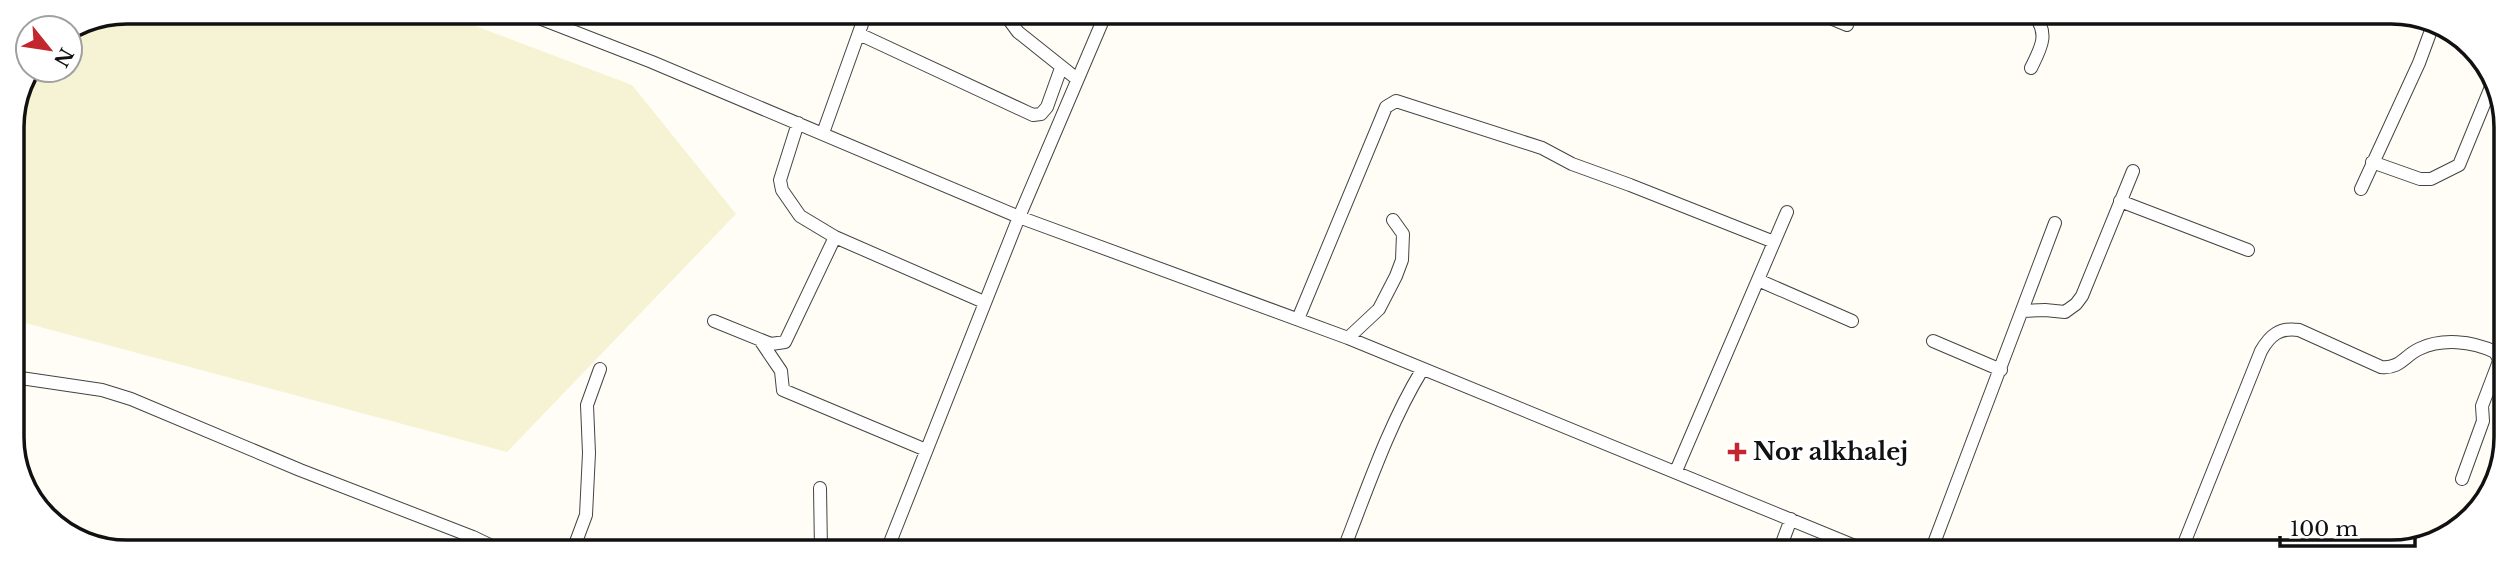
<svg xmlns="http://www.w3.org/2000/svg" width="2518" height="564" font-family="'Libre Baskerville',serif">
  <rect width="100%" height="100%" fill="#fffdf5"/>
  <!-- farmland -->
  <path fill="#f6f3d4" d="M128,12L441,13L632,85L736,214L507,452L14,320L12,120L35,70H70V36Z"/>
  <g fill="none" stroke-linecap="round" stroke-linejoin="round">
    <!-- minor casing -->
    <g stroke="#444" stroke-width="14">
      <path id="minor" d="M526,13L652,62L1019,217L1348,338L1867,551
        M1004,13L1018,32L1077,79
        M1821,14L1847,25
        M859,34L1033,115L1041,114L1047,107L1061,68
        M2031,68C2041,48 2050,33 2033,14
        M798,123L780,180L782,190L800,216L835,237L984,302
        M823,133L866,13
        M2372,162L2420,179H2431L2459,165L2491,87
        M2361,189L2419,63L2433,25
        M2120,201L2248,250
        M1758,280L1852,321
        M2023,311L2045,310L2065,312L2076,304L2082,296L2133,171
        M1298,319L1386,107L1396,101L1542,148L1572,164L1630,185L1774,242
        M714,321L771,344L785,342L835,237
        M1348,338L1379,309L1396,276L1402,260L1403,234L1393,220
        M760,340L781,371L783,390L926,450
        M1933,341L2001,370
        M14,377L102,390L131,399L300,470L473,537L500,550
        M1676,471L1787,212
        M820,488L821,550
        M462,550L473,537
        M573,550L586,515L589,453L587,405L600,369
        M887,550L1019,217L1106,13
        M1343,551C1367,490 1388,426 1422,370
        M1779,551L1791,519
        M1931,551L2055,223
        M2181,551L2261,351C2270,335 2280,327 2299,330L2381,367C2400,369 2404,356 2419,349C2442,338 2472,341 2495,352L2499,359L2498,364L2482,406L2483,421L2462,479"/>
    </g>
    <!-- minor -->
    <use href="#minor" stroke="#fff" stroke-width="12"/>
  </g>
  <!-- markers -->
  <path fill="#c4262e" stroke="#fff" stroke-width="2.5" d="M1733.5 441.5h7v7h7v7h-7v7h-7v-7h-7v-7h7z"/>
  <g text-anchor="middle" stroke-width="7" stroke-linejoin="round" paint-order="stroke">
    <!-- poi labels -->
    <g font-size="24" font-weight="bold" fill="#111" stroke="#fff" text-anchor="start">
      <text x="1753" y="460">Nor alkhalej</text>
    </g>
  </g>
  <!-- crop -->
  <path d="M0 0H2518V564H0ZM127 24H2391A103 103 0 0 1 2494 127V437A103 103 0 0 1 2391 540H127A103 103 0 0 1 24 437V127A103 103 0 0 1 127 24Z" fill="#fff" fill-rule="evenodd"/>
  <path fill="none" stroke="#111" stroke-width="3.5" d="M127 24H2391A103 103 0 0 1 2494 127V437A103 103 0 0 1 2391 540H127A103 103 0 0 1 24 437V127A103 103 0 0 1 127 24Z"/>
  <!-- north arrow -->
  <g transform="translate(49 49) rotate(120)"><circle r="33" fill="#ffffff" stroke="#a0a0a0" stroke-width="2"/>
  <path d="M0-5L12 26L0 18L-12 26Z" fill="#c4262e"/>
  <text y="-10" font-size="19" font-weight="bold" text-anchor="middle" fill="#111111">N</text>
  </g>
  <!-- scale -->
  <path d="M2280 536v10h135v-10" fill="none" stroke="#111111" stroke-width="3.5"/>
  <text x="2290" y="536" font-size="21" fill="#111111" stroke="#ffffff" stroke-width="5" paint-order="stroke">100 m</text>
</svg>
